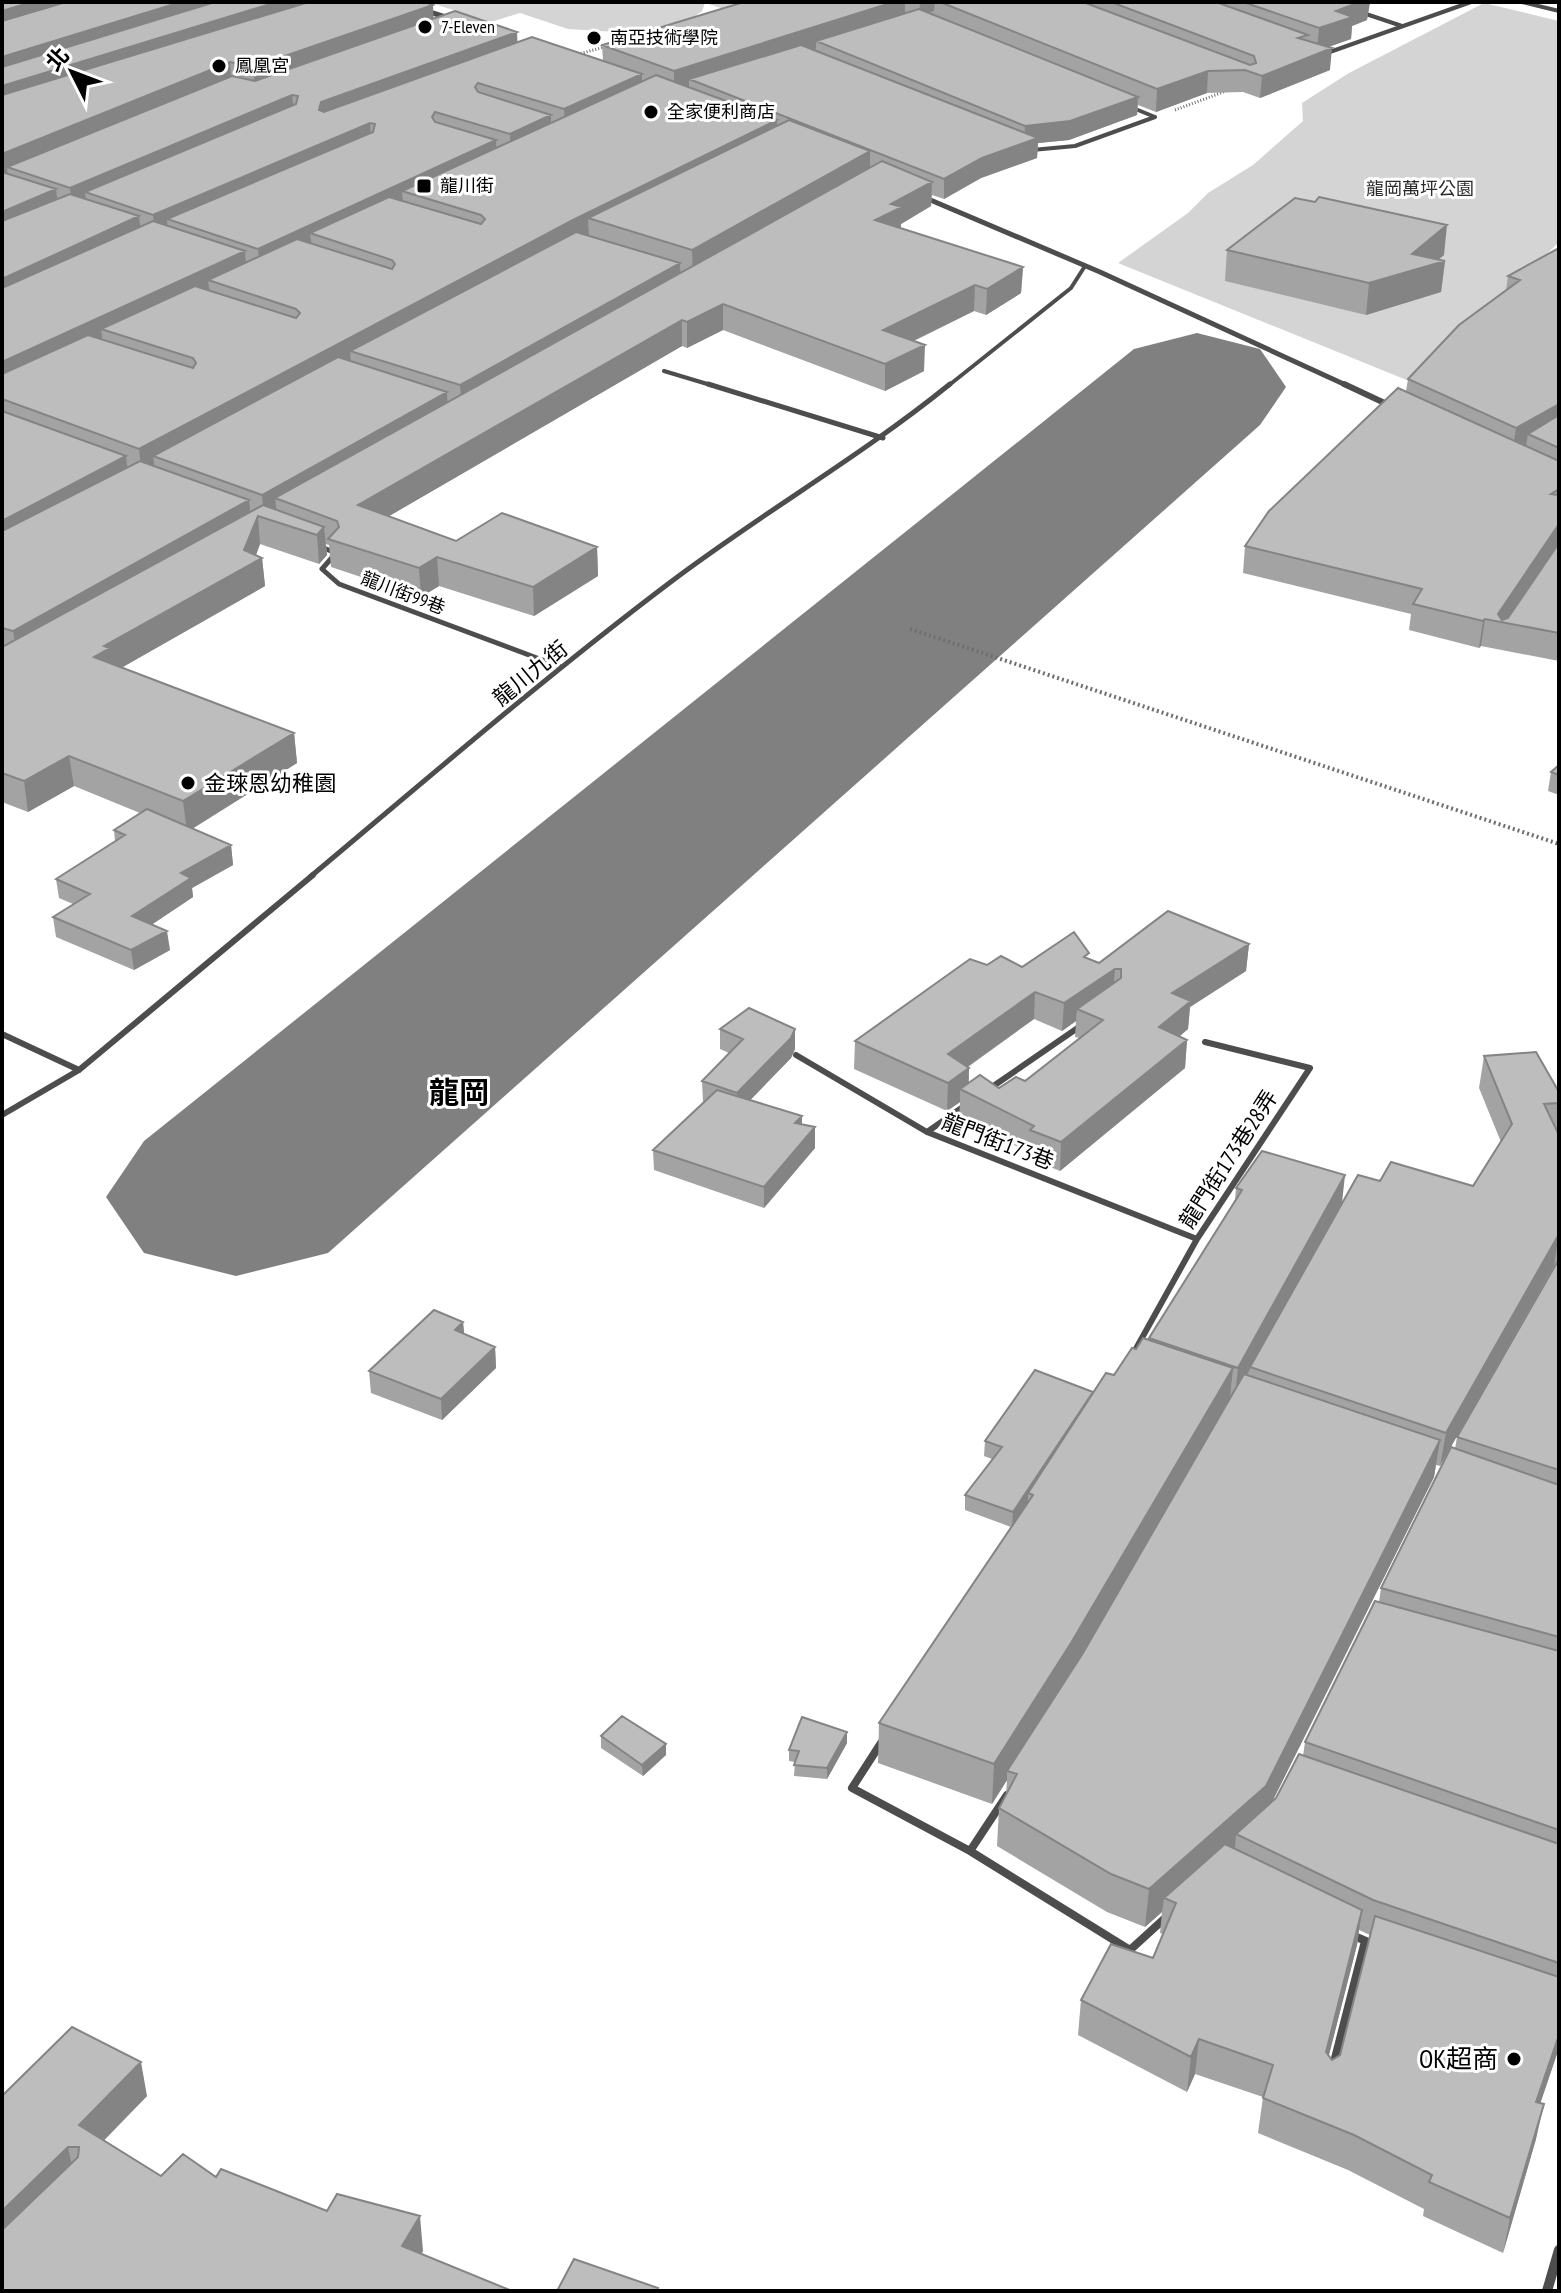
<svg xmlns="http://www.w3.org/2000/svg" width="1561" height="2293" font-family="'PT Sans Narrow','Noto Sans TC',sans-serif">
  <rect width="100%" height="100%" fill="#fff"/>
  <!-- green -->
  <path fill="#d4d4d4" d="M428,2H738L742,3L724,9L705,3L702,11L691,19L633,33L568,29L520,13L491,22Z
    M1484,3L1559,21V242L1414,383L1118,263L1188,213L1208,193L1253,165L1303,121L1302,103L1349,73Z"/>
  <g fill="none" stroke-linecap="round" stroke-linejoin="round">
    <!-- runway -->
    <path fill="#808080" fill-rule="evenodd" d="M1197,333L1260,349L1286,387L1260,425L328,1253L236,1276L144,1253L106,1197L144,1141L1134,349Z"/>
    <!-- path-far1 -->
    <path stroke="#6f6f6f" stroke-width="3" stroke-dasharray="1 2" stroke-linecap="butt" d="M575,55L608,46
      M1175,110L1226,91"/>
    <!-- path -->
    <path stroke="#6f6f6f" stroke-width="4" stroke-dasharray="2 3" stroke-linecap="butt" d="M910,629L1559,844"/>
    <!-- service-far3 -->
    <path stroke="#4d4d4d" stroke-width="4" d="M1522,2L1559,11
      M1363,13L1402,26
      M1327,53L1471,2
      M1133,108L1155,117
      M1032,150L1075,146L1155,117
      M664,371L714,386
      M948,386L1071,288L1085,266"/>
    <!-- service-far2 -->
    <path stroke="#4d4d4d" stroke-width="5" d="M708,384L883,438
      M321,547L336,553L322,569L339,584L561,667
      M310,877C428,778 545,677 668,584C760,514 860,457 950,384"/>
    <!-- service-far1 -->
    <path stroke="#4d4d4d" stroke-width="6" d="M2,1034L79,1070
      M796,1055L927,1132L1197,1239
      M989,1089L1082,1025
      M2,1115L79,1070L313,875
      M927,1132L963,1107
      M1133,1354L1197,1239L1310,1068L1205,1042"/>
    <!-- service -->
    <path stroke="#4d4d4d" stroke-width="8" d="M881,1743L852,1788L970,1851
      M1007,1795L970,1851L1130,1950L1164,1919
      M1352,1935L1375,1945
      M1333,2066L1365,1941"/>
    <!-- minor-far2 -->
    <path stroke="#4d4d4d" stroke-width="5" d="M423,10L452,19
      M921,196L1100,272L1348,386"/>
    <!-- minor-far1 -->
    <path stroke="#4d4d4d" stroke-width="6" d="M1344,384L1391,406"/>
    <!-- minor -->
    <path stroke="#4d4d4d" stroke-width="10" d="M1547,2291L1559,2250"/>
  </g>
  <!-- wall -->
  <path fill="#a3a3a3" fill-rule="evenodd" d="M2,2L434,19L517,43L603,61L602,45L744,2H1370L1367,20L1352,26L1351,39L1328,47L1330,70L1260,98L1243,92L1207,93L1156,112L1138,105L1137,115L1069,140L1038,143L1037,158L981,178L944,199L932,195L931,206L901,224V229L1023,267L1021,293L986,315L974,311L914,341L924,371L885,391L723,330L687,348L682,346L389,516L456,541L597,547L598,576L534,616L439,586L421,597L331,567L329,545L326,544L327,555L319,564L260,544L256,555L262,558L265,586L121,668L294,733L297,763L192,829L231,845L233,865L192,888L193,897L152,924L170,950L134,970L56,937L53,917L73,904L59,898L56,879L115,841L114,830L140,813L74,786L28,812L2,802Z
    M1559,248V661L1481,646L1479,648L1409,630L1411,614L1243,573L1245,546L1406,391L1408,379L1506,290L1508,276Z
    M1227,250L1444,255L1438,260L1445,261L1441,292L1366,315L1225,281Z
    M1559,765V795L1548,791L1551,772Z
    M1249,944L1246,971L1190,1007L1188,1029L1179,1037L1187,1040L1185,1068L1060,1171L1028,1158V1152L959,1117L960,1102L947,1111L854,1069L855,1041L987,965L1022,967L1089,958L1099,963ZM1034,1019L1062,1031L1076,1021L1075,1037L1080,1038L1025,1081L999,1088L969,1083V1068L968,1067Z
    M720,1029H795V1049L791,1058L750,1100L802,1116V1124L815,1127V1148L764,1208L654,1170L653,1150L704,1102H703L702,1081L729,1053L720,1049Z
    M1484,1056L1559,1092V2048L1540,2103L1536,2139L1503,2253L1423,2216L1424,2209L1348,2170L1258,2133L1263,2097L1195,2074L1187,2092L1078,2035L1081,2000L1153,1958L1163,1934L1160,1933L1162,1912L1145,1927L1107,1912L997,1846L999,1808L1006,1795L1007,1780L992,1804L878,1763L879,1723L1011,1527L965,1510V1495L992,1459L984,1456L985,1441L1093,1392L1114,1375L1136,1349L1149,1340V1338L1235,1200L1236,1188L1342,1203L1380,1181L1473,1186L1501,1142L1479,1088ZM1554,1266H1555L1457,1437L1455,1449L1381,1588L1379,1602L1305,1742L1303,1756L1276,1798L1272,1802L1434,1477L1436,1465L1440,1466ZM1359,1930L1370,1935L1340,2055L1332,2060L1329,2055L1357,1945Z
    M463,1322L464,1334L495,1347L496,1368L442,1420L371,1393L369,1371Z
    M601,1736L666,1755L643,1776L601,1748Z
    M847,1743L827,1779L794,1776L795,1762L789,1761V1750Z
    M2,2096H147L104,2140L161,2176L216,2177L423,2251L421,2254L2,2291Z"/>
  <!-- shaded-wall -->
  <path fill="#848484" d="M32,2H110L2,35V11Z
    M181,2H257L2,81V57Z
    M277,2H352L2,111V86Z
    M894,2H905V21L816,41V49L702,85L689,79V89L674,93V71Z
    M920,2H935L934,11L919,16Z
    M1339,2H1370L1367,20L1352,26L1351,39L1317,51L1319,28Z
    M433,5L434,28L255,91L253,67Z
    M517,32L518,52L320,130L319,110L321,102Z
    M1332,48L1330,70L1260,98L1262,76Z
    M230,62L232,85L7,167L8,177L2,180V154Z
    M1208,71L1207,93L1156,112L1157,89Z
    M642,74V93L565,129L564,109Z
    M292,95L294,114L85,192L86,203L73,208L70,188Z
    M1138,97L1137,115L1069,140L1038,143L1037,158L981,178L944,199V179L982,158L1024,143L1025,126Z
    M551,115V135L511,154L510,134Z
    M777,120V144L588,218L589,238L350,351L351,365L153,456L155,470L142,476L139,449L573,220Z
    M370,123L371,143L167,219L168,230L155,236L153,215Z
    M496,140L497,161L402,191L403,204L310,233L312,247L260,271L258,249Z
    M870,151V181L693,280L692,250Z
    M932,182L931,206L901,224V232L875,220L891,204Z
    M56,189L59,214L2,239V212Z
    M139,216L142,242L2,306V279Z
    M1447,225L1444,255L1433,264L1445,261L1441,292L1366,315L1369,283L1412,254Z
    M245,251L247,277L208,280L210,294L101,329L103,344L2,390V362Z
    M680,263L681,287L462,410L460,385Z
    M1023,267L1021,293L986,315L987,289Z
    M975,285L974,311L882,356L883,330Z
    M723,304V330L687,348V322Z
    M682,320V346L360,533L358,505Z
    M925,345L924,371L885,391V364Z
    M447,392L448,417L275,498L277,514L264,518L262,495Z
    M1559,404V427L1528,434L1526,446L1512,454L1516,428Z
    M126,456L129,483L2,552V521Z
    M249,500L252,528L18,660L13,631Z
    M258,516L260,544L253,563L262,558L265,586L114,672L94,657L104,646L244,550Z
    M1559,524V549L1506,623L1497,621L1498,614Z
    M324,527L327,555L319,564L317,535Z
    M597,547L598,576L534,616L533,587Z
    M437,557L439,586L421,597L419,568Z
    M1485,619L1481,646L1479,648L1483,621Z
    M294,733L297,763L187,832L183,801Z
    M69,756L74,786L28,812L24,781Z
    M231,845L233,865L192,888L193,897L135,936L132,916L181,873Z
    M167,931L170,950L134,970L131,950Z
    M1249,944L1246,971L1190,1007L1188,1029L1157,1055L1159,1027L1172,993Z
    M1115,969L1113,996L1077,1009L1076,1021L1062,1031L1064,1003Z
    M1035,992L1034,1019L947,1081L948,1054Z
    M795,1029V1049L791,1058L737,1114V1093Z
    M1187,1040L1185,1068L1060,1171L1061,1142Z
    M969,1068L968,1093L960,1089V1102L947,1111L948,1083Z
    M802,1116V1137L795,1123Z
    M815,1127V1148L764,1208V1187Z
    M1345,1175L1342,1203L1235,1396L1238,1368Z
    M1559,1234L1554,1266L1440,1466L1446,1433Z
    M463,1322L465,1343L455,1330Z
    M495,1347L496,1368L442,1420L441,1399Z
    M1233,1368L1229,1407L1068,1683L1007,1771V1780L992,1804L994,1764Z
    M1093,1392L1033,1495L1028,1493V1505L1012,1528L1013,1512Z
    M1440,1440L1434,1477L1261,1824L1236,1834L1235,1847L1173,1902L1164,1898L1162,1912L1145,1927L1149,1889Z
    M847,1732V1743L827,1779V1768Z
    M666,1744V1755L643,1776L642,1765Z
    M1362,1910L1357,1945L1321,2086L1326,2052Z
    M1559,2035V2048L1529,2137L1536,2102Z
    M1199,2039L1195,2074L1187,2092L1191,2057Z
    M141,2062L147,2096L86,2159L79,2125Z
    M1544,2104L1536,2139L1503,2253L1510,2218Z
    M68,2147L75,2181L2,2253V2211Z
    M420,2216L423,2251L406,2281L402,2246Z"/>
  <!-- building -->
  <path fill="#bdbdbd" stroke="#848484" stroke-width="2" d="M2,2H32L2,11Z
    M66,2H181L2,57V21Z
    M215,2H277L2,86V67Z
    M309,2H425L433,5L253,67L230,62L2,154V95Z
    M744,2H894L674,71L602,45Z
    M940,2H1083L1250,65L1256,63L1254,56L1111,2H1216L1308,35L1298,38L1332,48L1262,76L1245,70L1208,71L1157,89Z
    M1243,2H1360L1336,11L1353,17L1319,28Z
    M919,9L1138,97L1070,121L1025,126L816,41Z
    M455,11L517,32L321,102L319,110L324,112L532,37L642,74L564,109L478,83L475,87L478,92L551,115L510,134L435,112L432,117L435,122L496,140L258,249L167,219L373,132L375,124L370,123L153,215L85,192L296,104L298,96L292,95L70,188L7,167L232,76L255,81Z
    M801,45L1038,138L982,158L944,179L689,79Z
    M656,75L777,120L573,220L139,449L2,399V374L88,335L193,368L196,363L193,358L101,329L195,286L296,318L300,313L296,309L208,280L297,239L392,269L395,264L392,260L310,233L389,197L481,224L485,219L481,215L402,191Z
    M789,120L870,151L692,250L588,218Z
    M882,161L932,182L891,204L902,207L875,220L1023,267L987,289L975,285L883,330L925,345L885,364L723,304L687,322L682,320L358,505L456,541L502,513L597,547L533,587L437,557L419,568L328,539L339,527L337,521L275,498Z
    M2,172L56,189L2,212Z
    M70,194L139,216L2,279V221Z
    M1319,197L1447,225L1412,254L1445,261L1369,283L1227,250L1295,198L1315,202Z
    M153,221L245,251L2,362V288Z
    M576,232L680,263L460,385L350,351Z
    M1559,248V404L1516,428L1408,379L1459,325L1520,280L1508,276Z
    M338,357L447,392L262,495L153,456Z
    M1398,388L1559,461V489L1551,494L1559,495V524L1498,614L1502,620L1508,618L1559,543V633L1485,619L1483,621L1413,604L1422,589L1245,546L1269,511Z
    M2,411L126,456L2,521Z
    M1559,415V448L1528,434Z
    M140,461L249,500L13,631L2,628V531Z
    M263,505L324,527L317,535L258,516L244,550L262,558L104,646L110,648L94,657L294,733L183,801L69,756L24,781L2,773V647Z
    M1559,765V775L1551,772Z
    M147,809L231,845L181,873L191,878L132,916L167,931L131,950L53,917L90,894L56,879L125,835L114,830Z
    M1168,911L1249,944L1172,993L1191,1001L1159,1027L1187,1040L1061,1142L1030,1130L1034,1126L960,1089L980,1075L999,1088L1016,1077L1025,1081L1103,1020L1077,1009L1121,978V969H1115L1064,1003L1035,992L948,1054L969,1068L948,1083L855,1041L970,959L987,965L1001,956L1022,967L1074,932L1089,953L1084,957L1099,963Z
    M749,1008L795,1029L791,1038L737,1093L702,1081L743,1039L720,1029Z
    M1536,1052L1559,1092V1103L1544,1104L1559,1135V1234L1446,1433L1250,1367L1358,1175L1380,1181L1391,1162L1473,1186L1512,1124L1484,1056Z
    M717,1090L802,1116L795,1123L815,1127L764,1187L653,1150Z
    M1262,1151L1345,1175L1238,1368L1149,1338L1242,1190L1236,1188Z
    M1559,1259V1470L1457,1437Z
    M434,1310L463,1322L455,1330L495,1347L441,1399L369,1371Z
    M1143,1338L1233,1368L1071,1643L994,1764L879,1723L1033,1495L1028,1493L1106,1373L1114,1375L1132,1348L1136,1349Z
    M1035,1370L1093,1392L1013,1512L965,1495L1002,1447L985,1441Z
    M1244,1374L1440,1440L1266,1786L1149,1889L1111,1874L999,1808L1017,1774L1007,1771L1083,1653Z
    M1451,1447L1559,1485V1637L1381,1588Z
    M1375,1601L1559,1651V1830L1305,1742Z
    M622,1716L666,1744L642,1765L601,1736Z
    M802,1717L847,1732L827,1768L794,1765L799,1751L789,1750Z
    M1299,1754L1559,1844V1963L1373,1900L1236,1834L1276,1798Z
    M1225,1844L1362,1910L1326,2052L1332,2060L1340,2055L1375,1916L1559,1977V2035L1536,2102L1544,2104L1510,2218L1429,2182L1432,2175L1354,2135L1263,2098L1273,2065L1199,2039L1191,2057L1081,2000L1111,1944L1153,1958L1176,1903L1164,1898Z
    M72,2027L141,2062L79,2125L161,2176L183,2154L216,2177L221,2169L327,2211L337,2194L420,2216L402,2246L512,2291H2V2230L78,2157L79,2147H68L2,2211V2096Z
    M574,2259L658,2288L656,2291H557Z"/>
  <!-- markers -->
  <g fill="#000" stroke="#fff" stroke-width="3">
    <circle cx="425" cy="27" r="8"/>
    <circle cx="594" cy="38" r="8"/>
    <circle cx="219" cy="66" r="8"/>
    <circle cx="651" cy="112" r="8"/>
    <rect x="416" y="178" width="16" height="16" rx="4"/>
    <circle cx="188" cy="783" r="8"/>
    <circle cx="1514" cy="2059" r="8"/>
  </g>
  <g text-anchor="middle" stroke-width="6" stroke-linejoin="round" paint-order="stroke">
    <!-- far-poi labels -->
    <g font-size="18" fill="#000" stroke="#fff" text-anchor="start">
      <text x="441" y="33">7-Eleven</text>
      <text x="610" y="44">南亞技術學院</text>
      <text x="235" y="72">鳳凰宮</text>
      <text x="667" y="118">全家便利商店</text>
      <text x="440" y="192">龍川街</text>
    </g>
    <!-- far-park labels -->
    <g font-size="18" fill="#2b2b2b" stroke="#fff">
      <text x="1420" y="195">龍岡萬坪公園</text>
    </g>
    <!-- far-street labels -->
    <g font-size="18" fill="#000" stroke="#fff">
      <text transform="translate(403 593) rotate(21)" y="6">龍川街99巷</text>
    </g>
    <!-- street labels -->
    <g font-size="22" fill="#000" stroke="#fff">
      <text transform="translate(530 673) rotate(-39)" y="8">龍川九街</text>
      <text transform="translate(998 1141) rotate(21)" y="8">龍門街173巷</text>
      <text transform="translate(1228 1159) rotate(-57)" y="8">龍門街173巷28弄</text>
    </g>
    <!-- poi labels -->
    <g font-size="22" fill="#000" stroke="#fff" text-anchor="start">
      <text x="204" y="791">金琜恩幼稚園</text>
    </g>
    <!-- near-poi labels -->
    <g font-size="26" fill="#000" stroke="#fff" text-anchor="end">
      <text x="1498" y="2068">OK超商</text>
    </g>
    <!-- district labels -->
    <g font-size="30" font-weight="bold" fill="#000" stroke="#fff">
      <text x="459" y="1103">龍岡</text>
    </g>
  </g>
  <!-- border -->
  <rect width="1561" height="2293" fill="none" stroke="#000000" stroke-width="8"/>
  <!-- north arrow -->
  <g transform="translate(72 72) rotate(312)" stroke="#ffffff" stroke-width="6" paint-order="stroke">
  <path d="M0-6L14 30L0 20L-14 30Z" fill="#000000"/>
  <text y="-12" font-size="22" font-weight="bold" text-anchor="middle" fill="#000000">北</text>
  </g>
</svg>
